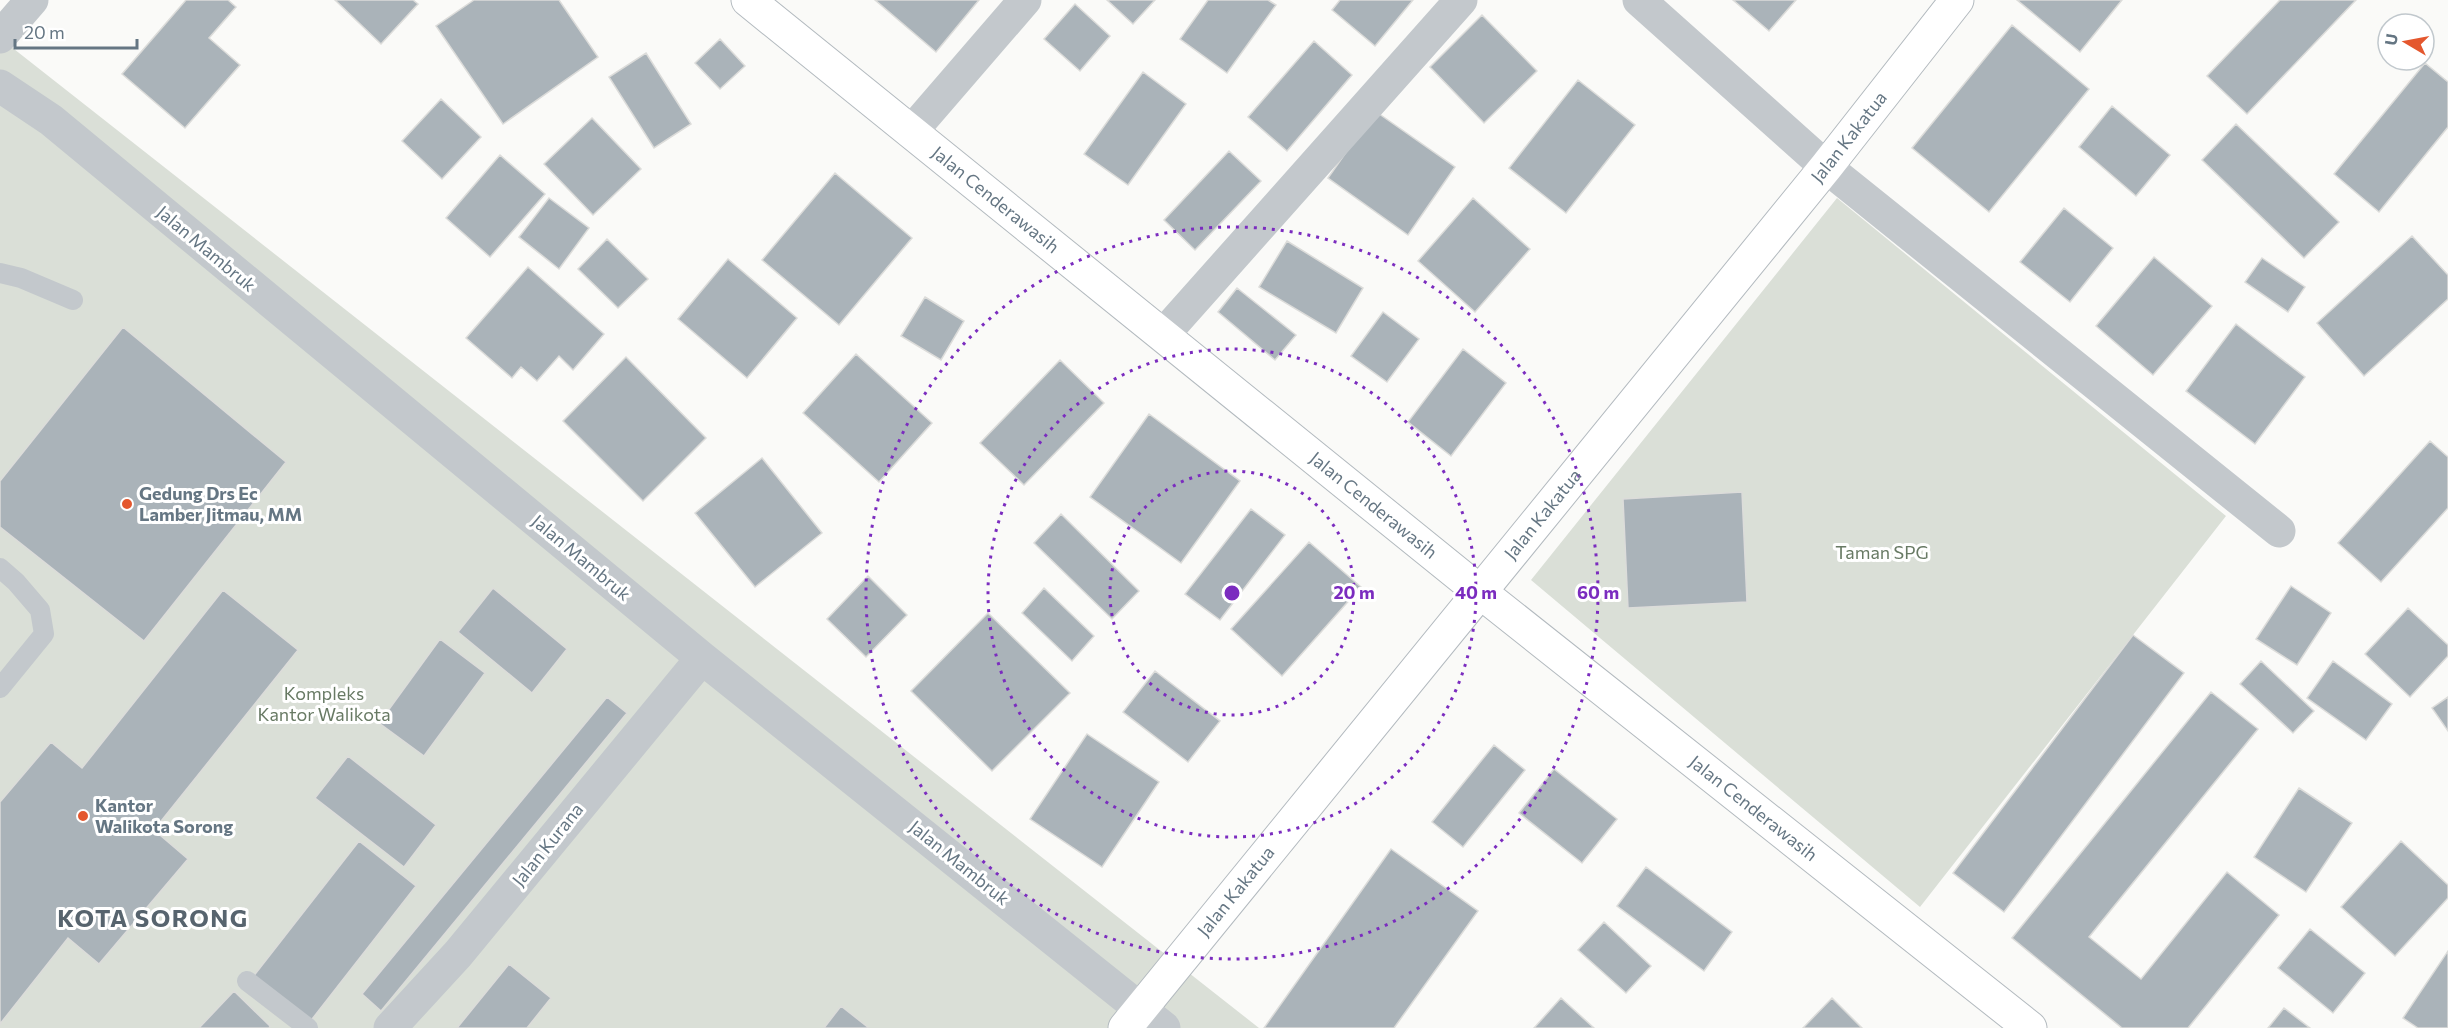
<svg xmlns="http://www.w3.org/2000/svg" width="2448" height="1028" font-family="Commissioner,sans-serif">
  <rect width="100%" height="100%" fill="#fafaf8"/>
  <!-- green -->
  <path fill="#dadfd7" d="M0,38L1259,1028H0Z
    M1837,198L2226,516L1920,907L1531,580Z"/>
  <!-- building -->
  <path fill="#aab3b9" stroke="#dcdcda" stroke-width="1.5" d="M186,0H228L236,7L209,38L240,65L185,128L122,74Z
    M335,0H413L418,4L381,44Z
    M474,0H559L598,57L503,124L436,26Z
    M875,0H979L936,52Z
    M1107,0H1155L1133,24Z
    M1208,0H1268L1276,5L1227,73L1180,39Z
    M1340,0H1413L1375,46L1332,10Z
    M1733,0H1796L1769,31Z
    M2017,0H2122L2080,52Z
    M2280,0H2356L2247,114L2207,76Z
    M1075,4L1110,36L1080,71L1044,39Z
    M1482,15L1537,71L1484,123L1430,67Z
    M2012,25L2089,89L1989,212L1912,148Z
    M720,39L745,66L720,89L695,63Z
    M1314,41L1352,75L1287,151L1248,117Z
    M646,53L691,124L654,148L609,77Z
    M2425,63L2448,82V127L2379,212L2334,174Z
    M1143,72L1186,104L1128,185L1084,154Z
    M1578,80L1635,125L1566,213L1509,168Z
    M441,99L481,137L442,179L402,141Z
    M2112,106L2170,155L2136,196L2079,147Z
    M1375,111L1455,167L1408,235L1328,178Z
    M592,118L641,169L593,215L544,164Z
    M2236,124L2339,222L2304,258L2202,160Z
    M1229,151L1261,181L1195,250L1164,220Z
    M500,155L545,194L490,257L446,218Z
    M835,173L912,238L839,325L762,260Z
    M549,198L589,228L559,269L519,237Z
    M1473,198L1530,249L1475,312L1418,261Z
    M2064,208L2113,248L2070,302L2020,262Z
    M2412,236L2448,275V299L2364,376L2317,323Z
    M607,239L648,279L618,308L578,269Z
    M1287,241L1363,288L1336,333L1259,287Z
    M2154,257L2212,306L2153,375L2096,326Z
    M2262,258L2305,287L2288,312L2245,282Z
    M728,259L797,318L747,378L678,319Z
    M528,267L604,334L573,370L559,356L537,381L521,367L512,378L466,338Z
    M1237,288L1296,335L1275,360L1218,312Z
    M925,297L964,321L941,360L901,336Z
    M1383,312L1419,339L1387,382L1351,356Z
    M2236,324L2305,377L2255,444L2186,391Z
    M123,327L286,462L144,641L0,527V481Z
    M1463,349L1506,383L1451,456L1408,422Z
    M856,354L932,423L879,482L803,413Z
    M626,357L706,438L643,501L563,421Z
    M1060,360L1104,403L1024,485L980,443Z
    M1149,414L1240,481L1181,563L1090,497Z
    M2430,441L2448,457V508L2381,582L2338,543Z
    M762,458L822,533L755,587L695,513Z
    M1742,492L1747,602L1628,608L1623,499Z
    M1251,509L1285,535L1220,620L1185,594Z
    M1061,514L1139,591L1112,619L1034,543Z
    M1309,542L1361,587L1282,676L1231,629Z
    M868,576L907,615L866,657L827,619Z
    M2291,586L2331,613L2297,665L2256,639Z
    M493,588L567,649L532,693L458,632Z
    M1044,588L1094,636L1072,661L1022,613Z
    M223,590L298,650L154,830L188,859L99,964L68,938L0,1024V802L51,742L82,768Z
    M2408,608L2448,645V656L2410,697L2365,654Z
    M988,613L1070,693L992,771L911,691Z
    M2133,635L2184,673L2004,912L1953,873Z
    M440,639L485,673L424,756L379,723Z
    M2261,661L2314,711L2293,733L2240,684Z
    M2333,661L2392,704L2366,740L2307,698Z
    M1155,671L1220,721L1188,762L1123,712Z
    M2211,692L2258,729L2089,937L2141,979L2227,872L2279,915L2188,1028H2122L2012,938Z
    M607,697L627,713L381,1011L362,994Z
    M2448,697V731L2432,708Z
    M1087,734L1159,782L1102,867L1030,819Z
    M1494,745L1525,770L1463,847L1432,822Z
    M348,756L436,825L404,867L315,798Z
    M1554,769L1617,819L1582,863L1519,813Z
    M2299,788L2352,823L2306,892L2254,857Z
    M359,841L416,886L309,1023L252,978Z
    M2401,841L2448,885V898L2395,956L2341,907Z
    M1391,849L1478,911L1394,1028H1264Z
    M1646,867L1732,932L1704,971L1617,906Z
    M1604,922L1651,966L1626,993L1578,950Z
    M2310,929L2365,973L2333,1013L2278,968Z
    M2448,951V1028H2418L2403,1018Z
    M509,964L551,998L527,1028H457Z
    M234,991L270,1026L269,1028H199Z
    M1561,998L1594,1028H1534Z
    M1832,998L1862,1028H1803Z
    M841,1006L869,1028H824Z
    M2284,1008L2310,1028H2268Z"/>
  <g fill="none" stroke-linecap="round" stroke-linejoin="round">
    <!-- secondary casing -->
    <g stroke="#b3babf" stroke-width="35">
      <g id="secondary">
        <path id="s1" d="M748,0L1479,591L2030,1028"/>
        <path id="s2" d="M1125,1028L1826,167L1957,0"/>
      </g>
    </g>
    <!-- lane -->
    <path stroke="#c3c8cc" stroke-width="20" d="M0,273L21,278L73,300
      M0,568L16,582L40,610L44,634L0,688
      M247,981L308,1028"/>
    <!-- street -->
    <path stroke="#c3c8cc" stroke-width="33" d="M1639,0L1826,167L2279,531
      M0,37L32,0
      M0,86L51,120L702,658L1164,1028
      M911,132L1025,0
      M1163,335L1461,0
      M390,1028L458,954L702,658"/>
    <!-- secondary -->
    <use href="#secondary" stroke="#fff" stroke-width="33"/>
  </g>
  <!-- distance rings -->
  <g fill="none" stroke="#7b2cbf" stroke-width="3" stroke-dasharray="3 6">
    <circle cx="1232" cy="593" r="122"/>
    <circle cx="1232" cy="593" r="244"/>
    <circle cx="1232" cy="593" r="366"/>
  </g>
  <!-- markers -->
  <g fill="#e4572e" stroke="#fff" stroke-width="2">
    <circle cx="127" cy="504" r="6"/>
    <circle cx="83" cy="816" r="6"/>
  </g>
  <g text-anchor="middle" stroke-width="6" stroke-linejoin="round" paint-order="stroke">
    <!-- street labels -->
    <g font-size="18" fill="#657683" stroke="#fff">
      <text dy="6" stroke="none"><textPath href="#s2" startOffset="1148">Jalan Kakatua</textPath></text>
      <text dy="6" stroke="none"><textPath href="#s1" startOffset="318">Jalan Cenderawasih</textPath></text>
      <text transform="translate(206 249) rotate(40)" y="6">Jalan Mambruk</text>
      <text dy="6" stroke="none"><textPath href="#s1" startOffset="804">Jalan Cenderawasih</textPath></text>
      <text dy="6" stroke="none"><textPath href="#s2" startOffset="662">Jalan Kakatua</textPath></text>
      <text transform="translate(581 558) rotate(40)" y="6">Jalan Mambruk</text>
      <text dy="6" stroke="none"><textPath href="#s1" startOffset="1290">Jalan Cenderawasih</textPath></text>
      <text transform="translate(548 845) rotate(-51)" y="6">Jalan Kurana</text>
      <text transform="translate(959 863) rotate(39)" y="6">Jalan Mambruk</text>
      <text dy="6" stroke="none"><textPath href="#s2" startOffset="176">Jalan Kakatua</textPath></text>
    </g>
    <!-- poi labels -->
    <g font-size="18" font-weight="bold" fill="#657683" stroke="#fff" text-anchor="start">
      <text x="139" y="500">Gedung Drs Ec<tspan x="139" dy="21">Lamber Jitmau, MM</tspan></text>
      <text x="95" y="812">Kantor<tspan x="95" dy="21">Walikota Sorong</tspan></text>
    </g>
    <!-- park labels -->
    <g font-size="18" fill="#687a64" stroke="#fff">
      <text x="1882" y="559">Taman SPG</text>
      <text x="324" y="700">Kompleks<tspan x="324" dy="21">Kantor Walikota</tspan></text>
    </g>
    <!-- district labels -->
    <g font-size="24" font-weight="bold" letter-spacing="1.5" fill="#57646e" stroke="#fff">
      <text x="153" y="927">KOTA SORONG</text>
    </g>
  </g>
  <circle cx="1232" cy="593" r="9" fill="#7b2cbf" stroke="#fff" stroke-width="3"/>
  <g font-size="18" text-anchor="middle" font-weight="bold" fill="#7b2cbf" stroke="#fff" stroke-width="6" stroke-linejoin="round" paint-order="stroke">
    <text x="1354" y="599">20 m</text>
    <text x="1476" y="599">40 m</text>
    <text x="1598" y="599">60 m</text>
  </g>
  <!-- north arrow -->
  <g transform="translate(2406 42) rotate(280)"><circle r="28" fill="#ffffff" stroke="#c1c8cd" stroke-width="1.5"/>
  <path d="M0-4.5L10 22L0 15L-10 22Z" fill="#e4572e"/>
  <text y="-9" font-size="16" font-weight="bold" text-anchor="middle" fill="#657683">U</text>
  </g>
  <!-- scale -->
  <path d="M15 39v9h122v-9" fill="none" stroke="#657683" stroke-width="3"/>
  <text x="24" y="39" font-size="18" fill="#657683" stroke="#ffffff" stroke-width="4.5" paint-order="stroke">20 m</text>
</svg>
